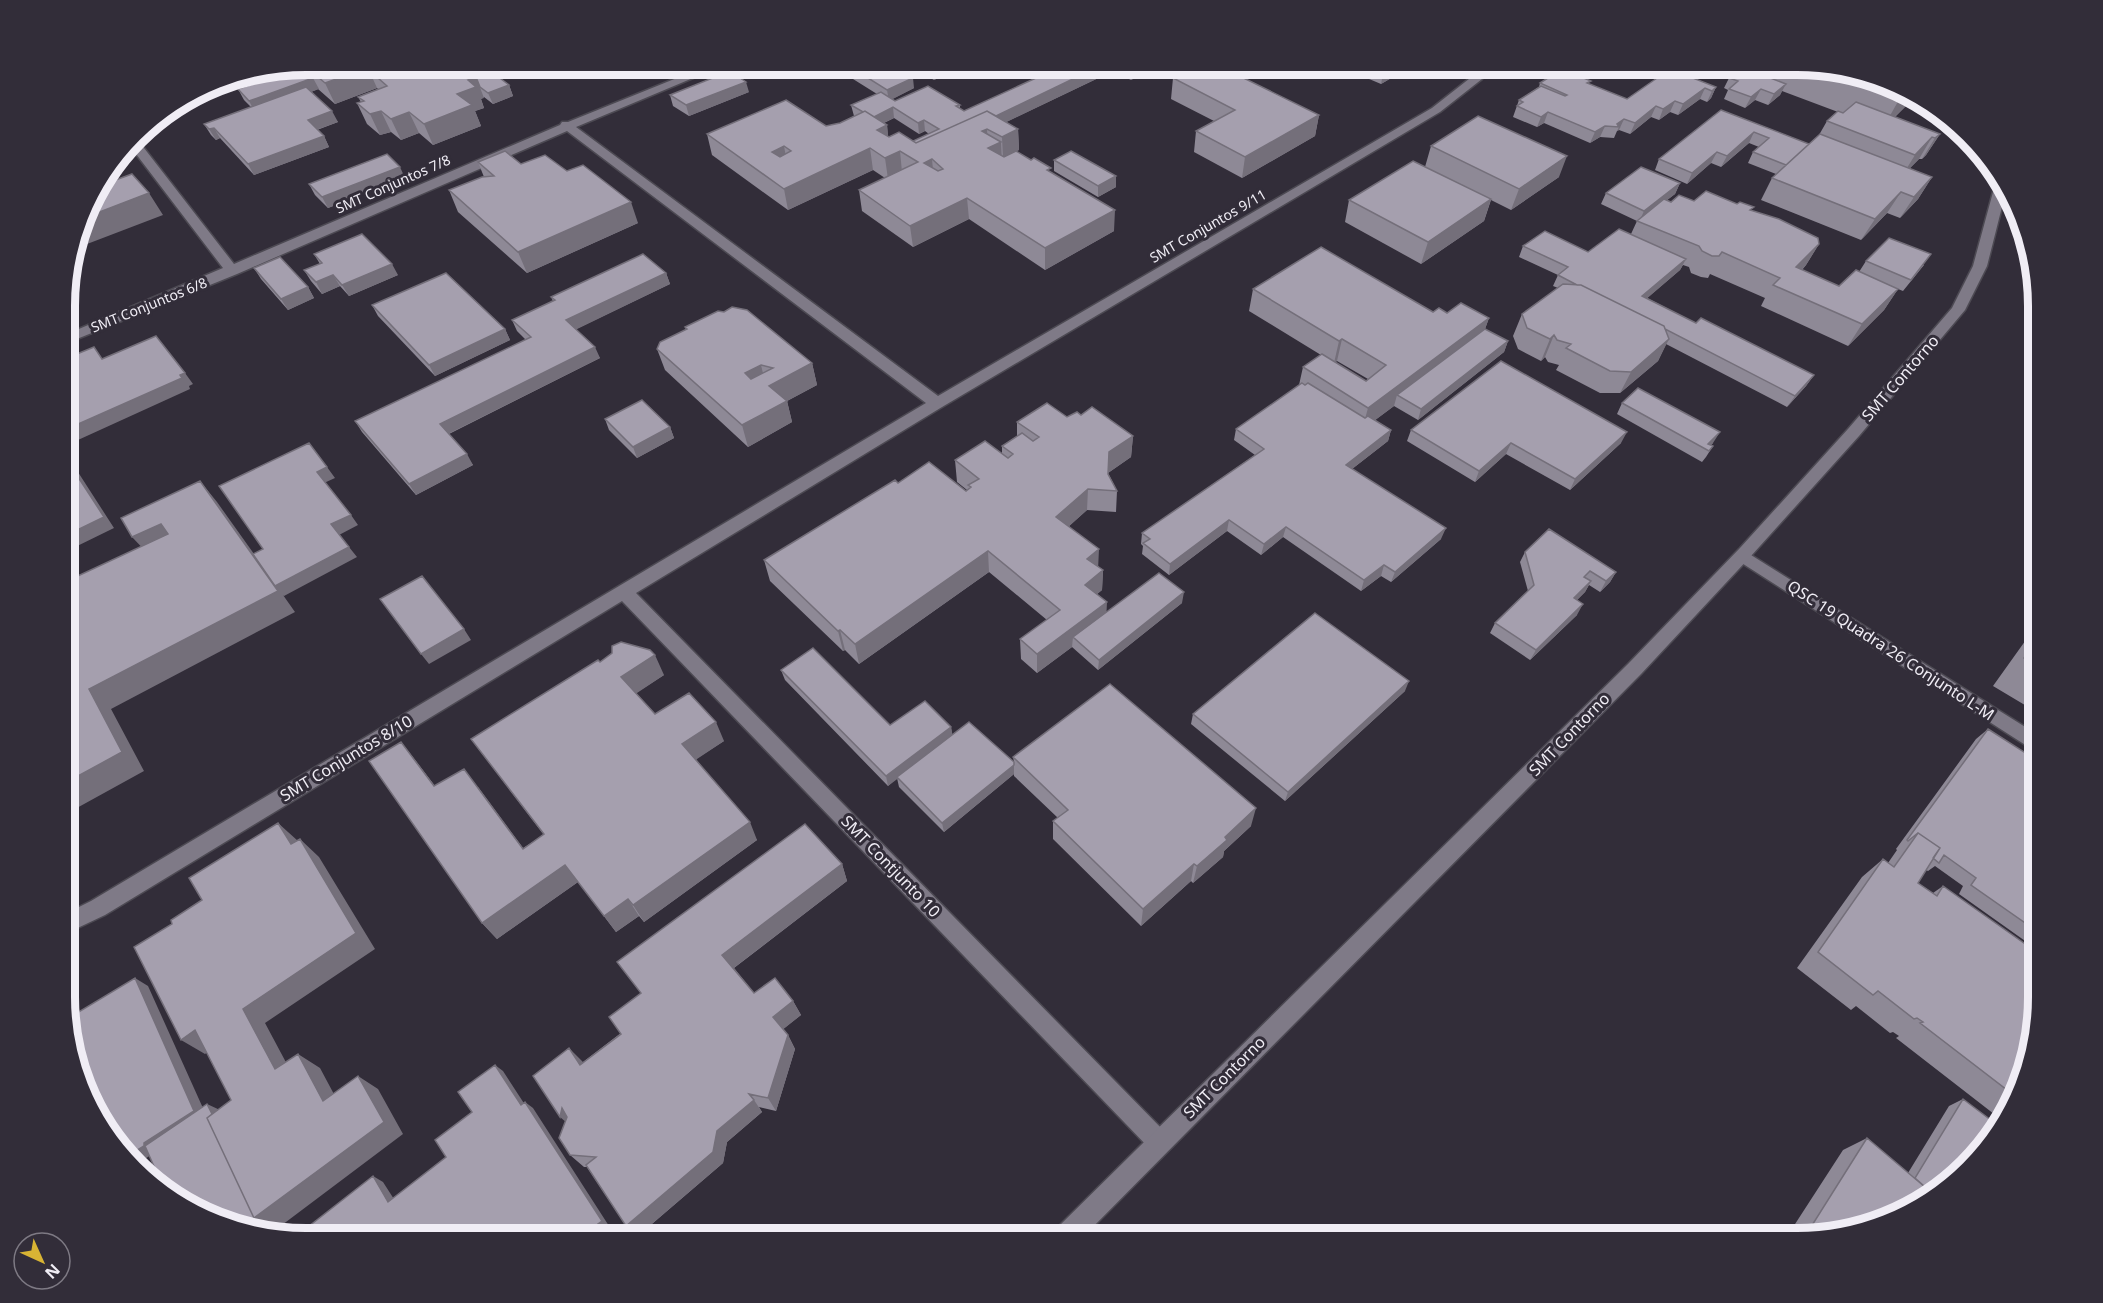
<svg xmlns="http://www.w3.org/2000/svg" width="2103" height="1303" font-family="'Noto Sans',sans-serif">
  <rect width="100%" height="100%" fill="#322d39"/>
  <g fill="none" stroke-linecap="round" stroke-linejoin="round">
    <!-- street casing -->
    <g stroke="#4d4a53" stroke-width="3">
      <path id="street" d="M709,65H724L576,127L938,396L1432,108L1474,75L1481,65H1492L1482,79L1440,112L942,407L636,593L1167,1134L1171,1142L1167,1150L1159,1154L1151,1150L622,601L105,915L67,933V913L91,901L926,403L567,131L237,274L67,343V334L223,268L130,146L137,139L234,264L560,125L562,122H568Z
        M1743,550L2038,735V753L1737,560L1735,556L1737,552Z"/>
    </g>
    <!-- secondary casing -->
    <g stroke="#4d4a53" stroke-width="3">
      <path id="secondary" d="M1999,178L2007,187L1987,266L1965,310L1859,436L1751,556L1641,674L1082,1238H1053L1056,1229L1628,664L1740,548L1848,429L1952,308L1973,266L1996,181Z"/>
    </g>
    <!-- street -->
    <use href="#street" fill="#7f7a87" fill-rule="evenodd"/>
    <!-- secondary -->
    <use href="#secondary" fill="#7f7a87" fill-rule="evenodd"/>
  </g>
  <!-- wall -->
  <path fill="#8e8996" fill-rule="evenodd" d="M306,64L377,67L429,71L444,66L443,64H481L509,85L513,96L493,104L484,97L481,99L484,108L475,111L481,126L433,145L419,133L401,140L391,132L380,135L367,124L357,103L361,102L358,97L378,89L377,88L335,104L318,89L311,92L338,122L317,130L324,136L329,147L254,175L220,138L216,140L211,135L204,124L251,107L244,100L238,89L284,74L281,71L263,77L261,75L187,102L185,101L214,83Z
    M510,64H543L528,70L512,68Z
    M820,64H891L914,88L892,99L895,101L960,105V109L964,111L1049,72L1040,67V64H1195L1170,77L1163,79L1148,71L1131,80L1113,71L1006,122L1018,129L1019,150L1016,151L1051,173L1114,231L1045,270L969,219L913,247L862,211L859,190L885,178L873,170L788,210L712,155L707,134L826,126L840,123L854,116L851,105L877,94L853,79L852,68L854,67L852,66L836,74ZM894,118L919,134L925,131L929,134L913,141L888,137L887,125L884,123Z
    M906,64H968L934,80Z
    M1325,64H1406L1405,70L1381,84L1343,68L1338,70Z
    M1734,64H1798L1860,73L1913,99L1895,117L1940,134L1926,155L1922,159H1919L1909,169L1932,177L1918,199L1900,218L1887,213L1861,240L1761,200L1772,178L1776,174L1748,163L1753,152L1759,147L1749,143L1721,167L1711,163L1687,184L1655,170L1659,159L1721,110L1809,144L1819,135L1827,121L1838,112L1782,91L1780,95L1768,105L1755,100L1745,108L1724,99L1728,90L1724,88L1729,78L1742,68Z
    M1670,69L1716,87L1711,98L1707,102L1700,99L1678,115L1670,112L1659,120L1651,117L1630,134L1619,130L1617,131L1614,138L1600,137L1590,143L1544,123L1537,127L1513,117L1519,100L1539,87L1540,83L1589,84L1627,99Z
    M1173,78L1319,115L1315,136L1242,178L1194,152L1196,131L1214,121L1171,99Z
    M749,92L689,116L673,106L670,95Z
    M1431,146L1559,177L1511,210L1491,200L1484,221L1421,264L1345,222L1349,200L1425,167Z
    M1054,160L1116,187L1098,197L1054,171Z
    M478,162L521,164L638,223L527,273L458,212L449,190L484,177Z
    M405,178L328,208L315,195L309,184Z
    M1680,183L1675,194L1667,200L1671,202L1694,201L1752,211L1819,244L1806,265L1802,270L1839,286L1859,272L1866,261L1924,265L1903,291L1898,289L1884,310L1848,346L1761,306L1765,298L1710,274L1708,278L1701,277L1691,273L1689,267L1683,265L1680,270L1647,298L1696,323L1814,375L1806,386L1787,407L1666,344L1658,361L1620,393H1600L1556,370L1559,365L1548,362L1545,357L1541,361L1518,349L1513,336L1522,314L1558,288L1553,286L1558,275L1519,257L1523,246L1588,252L1631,234L1637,221L1601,204L1606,193Z
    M314,254L398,275L349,296L340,286L322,294L311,281L304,270L320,264Z
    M254,268L308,287L314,298L288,310L261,279Z
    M666,273L670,284L576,329L600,358L449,434L473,465L416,495L362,432L355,421L526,340L517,331L512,320L553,301L551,297Z
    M1253,289L1433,312L1489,318L1485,329L1508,341L1504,352L1418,420L1394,406L1375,420L1391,430L1388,441L1352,469L1441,539L1391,582L1381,576L1361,591L1283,537L1261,555L1227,531L1169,575L1142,554L1143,546L1141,544L1142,533L1255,455L1234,440L1236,429L1299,385L1303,367L1321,355L1249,311ZM1337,361L1368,379L1366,381L1335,362Z
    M372,305L505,329L510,340L435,376L378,316Z
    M685,327L812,363L817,385L787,401L792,422L748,447L665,370L657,349L686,330Z
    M1622,403L1713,443L1711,445L1713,446L1706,457L1702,462L1617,414Z
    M1081,415L1133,436L1131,457L1108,473L1117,491L1116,512L1087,510L1069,526L1099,567L1103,570L1102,590L1097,594L1106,612L1182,603L1098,670L1072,647L1037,673L1021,659L1020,639L1047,620L989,572L859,664L845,650L843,651L770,581L764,560L898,483L966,491L967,490L957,482L955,460L1002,453V446L1017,436V422L1067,417Z
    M605,419L670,427L674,438L637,458L609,430Z
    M1411,430L1621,443L1570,490L1506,454L1475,482L1407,441Z
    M2038,541V561L2027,555Z
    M1525,552L1616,572L1610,582L1600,592L1589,585L1585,592L1577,600V615L1530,660L1490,633L1495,623L1528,591L1520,562Z
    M2038,628V713L1993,686L2028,637Z
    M600,662L664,675L636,693L655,714L724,741L696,759L757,840L644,922L639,916L616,932L578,882L497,939L482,923L401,742L435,786L478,787L523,848L544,835L471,739Z
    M781,670L890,725L951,727L952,735L1014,762L1013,757L1251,826L1224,851L1223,857L1193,883L1191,881L1141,926L1053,839V821L1058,818L1014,776V774L944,832L899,787L897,778L888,786L785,680Z
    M1405,691L1285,801L1191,724L1193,714Z
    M1988,729L2038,761V950L1959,894L1963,886L1935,866L1928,871L1926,870L1918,883L1933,893L1943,886L2026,1075L2003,1121L1896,1038L1899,1036L1893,1032L1890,1033L1856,1006L1851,1010L1797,968L1862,877L1883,859L1888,863L1897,850L1896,849L1976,739Z
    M842,864L847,881L734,968L754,993L793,1001L801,1015L783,1029L788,1035L795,1049L776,1111L759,1107L762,1112L727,1142L723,1163L639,1235L626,1226L587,1167H584L570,1155L565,1121L583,1062Z
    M1963,1099L1998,1131L1813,1238H1786L1843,1150L1867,1138L1908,1173L1949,1106Z"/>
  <!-- shaded-wall -->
  <path fill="#746f7a" d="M526,64H543L528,70Z
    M834,64H852V66L836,74Z
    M944,64H968L934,80L933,69Z
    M1104,64H1113V71L990,130L987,129L988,150L917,154Z
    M1141,64H1149L1148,71L1131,80L1132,69Z
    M1175,64H1195L1170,77L1163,79L1164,68Z
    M1339,64H1344L1343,68L1338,70Z
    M1385,64H1406L1405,70L1381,84Z
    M376,65L385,84L369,70L377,88L335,104L325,83Z
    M300,66L305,75L290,80L284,69Z
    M281,69V71L263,77L261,73Z
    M260,74L261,75L187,102L185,100L214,83Z
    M476,77L484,98L481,99L484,108L475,111L481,126L433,145L424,124L457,94L468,80Z
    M313,78L319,89L255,112L249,101Z
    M913,78L914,88L889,101L887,90Z
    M746,82L749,92L689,116L686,105Z
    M1786,84L1780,95L1768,105L1774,94Z
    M509,85L513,96L493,104L488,93Z
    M1716,87L1711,98L1707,102L1712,91Z
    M1705,88L1700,99L1678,115L1683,104Z
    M1761,89L1755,100L1745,108L1751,97Z
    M1905,93L1915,97L1883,128L1900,98Z
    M1675,101L1670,112L1659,120L1663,109Z
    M1656,106L1651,117L1630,134L1635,123Z
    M893,107L894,118L873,128L871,118Z
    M332,111L338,122L313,131L308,120Z
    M381,111L391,132L380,135L370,114Z
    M409,112L419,133L401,140L391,119Z
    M1548,112L1544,123L1537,127L1541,117Z
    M1319,115L1315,136L1242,178L1245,157Z
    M1624,119L1619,130L1617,131L1619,127L1617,124Z
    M924,120L925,131L919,134L918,123Z
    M887,125L889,146L877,130Z
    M1605,126L1600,137L1590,143L1595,132Z
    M214,128L220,138L216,140L209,129Z
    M1018,129L1019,150L1003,158L1002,137Z
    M1754,132L1749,143L1721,167L1727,156Z
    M1940,134L1926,155L1922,159L1935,138Z
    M324,136L329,147L254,175L248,164Z
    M1932,137L1919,159L1902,176L1915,155Z
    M1001,142L1002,163L988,148Z
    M784,146L788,168L772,152Z
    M870,148L873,170L788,210L784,189Z
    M900,151L902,172L888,179L885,158Z
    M1717,152L1711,163L1687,184L1692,173Z
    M1567,156L1559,177L1511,210L1519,189Z
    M932,159L934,181L924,163Z
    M400,167L405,178L328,208L322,197Z
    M1116,176V187L1098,197V186Z
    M1932,177L1918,199L1900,218L1914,197Z
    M1680,183L1675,194L1639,222L1644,211Z
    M1901,192L1887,213L1861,240L1875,219Z
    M149,193L163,215L74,249L84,218Z
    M967,198L969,219L913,247L910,226Z
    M1491,199L1484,221L1421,264L1428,242Z
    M631,202L638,223L527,273L518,252Z
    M1115,210L1114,231L1045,270V248Z
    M1819,244L1806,265L1784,289L1796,267Z
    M1686,259L1680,270L1637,307L1642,296Z
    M392,264L398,275L349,296L342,285Z
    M666,273L670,284L571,332L566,320Z
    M333,275L340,286L322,294L316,282Z
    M308,287L314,298L288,310L281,299Z
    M1898,289L1884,310L1848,346L1862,324Z
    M1489,318L1481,340L1397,395L1394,406L1362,430L1368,408Z
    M505,329L510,340L435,376L429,365Z
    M1554,335L1545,357L1541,361L1550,339Z
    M1342,339L1337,361L1334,363L1339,341Z
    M1669,339L1658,361L1620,393L1631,372Z
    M1508,341L1504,352L1418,420L1421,409Z
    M595,347L600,358L446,435L440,424Z
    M812,363L817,385L787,401L792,422L748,447L742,425L769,386Z
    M761,365L766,386L751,395L745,373Z
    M185,373L193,384L189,386L190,389L67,445V429Z
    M1814,375L1806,386L1787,407L1795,396Z
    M670,427L674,438L637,458L633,447Z
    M1391,430L1388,441L1343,476L1346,465Z
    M1627,432L1621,443L1570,490L1575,479Z
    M1720,432L1713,443L1706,450L1708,444Z
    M1133,436L1131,457L1108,473L1109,452Z
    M1511,443L1506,454L1475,482L1479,471Z
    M467,454L473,465L416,495L409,484Z
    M67,455L114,528L67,551Z
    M327,467L335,478L324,483L317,472Z
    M200,481L217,502L276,585L349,547L357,557L284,596L283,595L295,612L111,709L144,771L75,809L67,803V782L89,689Z
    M1088,489L1087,510L1056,538V517Z
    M351,515L358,525L339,535L331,524Z
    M1229,520L1227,531L1169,575L1170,564Z
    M161,524L180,544L152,558L132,537Z
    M1286,527L1283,537L1261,555L1264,544Z
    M1446,528L1441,539L1391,582L1395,572Z
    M1099,549L1098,570L1087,559Z
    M988,551L989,572L859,664L855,644Z
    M1384,565L1381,576L1361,591L1364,580Z
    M1103,570L1102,590L1084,605L1085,585Z
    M1616,572L1610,582L1600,592L1606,581Z
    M1591,581L1585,592L1568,609L1574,598Z
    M1184,592L1182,603L1098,670L1099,660Z
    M1107,602L1106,623L1073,637L1072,647L1037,673V654Z
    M1583,604L1577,615L1530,660L1536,650Z
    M464,629L471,640L429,664L421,654Z
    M840,630L845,650L843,651L838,631Z
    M655,655L664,675L631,697L621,677Z
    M1409,681L1405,691L1285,801L1288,792Z
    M716,722L724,741L691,763L682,744Z
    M951,727L953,737L888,786L886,776Z
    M401,742L416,761L449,805L434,786Z
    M1014,765V774L944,832L942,823Z
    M1256,808L1251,826L1224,851L1223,857L1193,883L1197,866L1225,837Z
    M750,822L757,840L644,922L633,905Z
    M278,823L298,841L291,844Z
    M300,839L319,857L375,949L265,1023L297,1083L275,1069L243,1009Z
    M842,864L847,881L731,970L722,955Z
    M1194,864L1191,881L1141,926L1143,909Z
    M565,865L578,882L497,939L482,923Z
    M628,899L639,916L616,932L604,916Z
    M135,978L148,986L207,1117L139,1163L131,1154Z
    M793,1001L801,1015L781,1031L773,1017Z
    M195,1030L219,1044L205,1054L181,1040Z
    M788,1035L795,1049L776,1111L768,1098Z
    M569,1048L583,1062L594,1078L580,1065Z
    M298,1054L320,1068L344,1113L323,1101Z
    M495,1065L503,1071L529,1111L521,1105Z
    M358,1076L378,1089L403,1134L278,1228L282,1235L271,1234L254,1218L207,1104L220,1110L268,1208Z
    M754,1100L762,1112L727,1142L723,1163L639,1235L626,1226L717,1131Z
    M525,1102L533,1108L609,1226L605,1229L612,1238H608Z
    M562,1108L574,1129L560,1117Z
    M373,1176L383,1182L399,1207L388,1202Z"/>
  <!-- building -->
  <path fill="#a59fae" stroke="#746f7a" stroke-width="1.5" fill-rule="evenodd" d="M384,64H420L429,71L447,64L455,71L464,68L476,77L468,80L476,87L457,94L472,105L424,124L409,112L391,119L381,111L370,114L357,103L364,101L358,97L387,86L369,70Z
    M451,64H481L509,85L488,93L480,87L476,77L464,68L458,70Z
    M860,64H891L913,78L887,90L852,68Z
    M924,64H944L933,69Z
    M1056,64H1104L996,116L987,111L916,143L913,141L939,129L924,120L918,123L893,107L874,117L865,111L863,112L851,105L881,92L895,101L928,86L960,105L956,106L964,111L1060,67Z
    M1122,64H1141L1132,69Z
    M1157,64H1175L1171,67L1164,68Z
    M1200,64H1215L1319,115L1245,157L1196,131L1235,110L1173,78Z
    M304,65L306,64L376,65L325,83Z
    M1810,66L1860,73L1905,93L1900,98Z
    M1742,67L1786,84L1774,94L1761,89L1751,97L1729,89L1738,81L1729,78Z
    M301,68L313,78L249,101L238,89Z
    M1562,69L1591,81L1587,83L1627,99L1670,69L1716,87L1712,91L1705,88L1683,104L1675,101L1663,109L1656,106L1635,123L1624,119L1617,124L1619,127L1605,126L1595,132L1548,112L1541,117L1517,106L1523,102L1519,100L1541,86L1565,96L1567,95L1540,83Z
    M730,71L746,82L686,105L670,95Z
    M306,87L332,111L308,120L324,136L248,164L214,128L209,129L204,124Z
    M786,100L826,126L840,123L865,111L887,125L877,130L889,137L899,132L916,143L987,111L1018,129L1002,137L987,129L982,131L1001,142L988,148L1004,157L1016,151L1031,160L1034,158L1051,168L1047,170L1115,210L1045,248L967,198L910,226L859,190L918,162L900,151L885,158L870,148L784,189L707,134ZM784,146L791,151L780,157L772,152ZM932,159L943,169L938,171L924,163Z
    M1856,102L1940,134L1935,138L1932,137L1915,155L1827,121L1838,111L1843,113Z
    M1721,110L1809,144L1786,165L1753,152L1769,138L1754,132L1727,156L1717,152L1692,173L1659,159Z
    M1478,116L1567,156L1519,189L1431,146Z
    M1820,134L1932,177L1914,197L1901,192L1875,219L1772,178Z
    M505,151L521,164L545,155L567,171L583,165L631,202L518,252L449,190L482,177L494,176L478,162Z
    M1071,151L1116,176L1098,186L1054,160Z
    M387,154L400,167L322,197L309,184Z
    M1413,161L1491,199L1428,242L1349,200Z
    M1641,167L1680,183L1644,211L1606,193Z
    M132,174L149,193L84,218L90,199L101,184L102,185Z
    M1706,191L1737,204L1740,202L1754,207L1750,210L1779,219L1818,238L1819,244L1796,267L1839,286L1856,270L1898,289L1862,324L1773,285L1780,278L1722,252L1719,256H1712L1702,251L1699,246L1637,221L1664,199L1671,202L1679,195L1694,201Z
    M1619,229L1686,259L1642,296L1696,323L1701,318L1814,375L1795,396L1665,329L1664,326L1581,285H1577L1558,275L1568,267L1523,246L1545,231L1588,252Z
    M362,234L392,264L342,285L333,275L316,282L304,270L322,263L314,254Z
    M1889,238L1931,254L1911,280L1866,261Z
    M1321,247L1433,312L1439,308L1447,313L1461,303L1489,318L1368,408L1303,367L1322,354L1366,381L1386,365L1342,339L1339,341L1253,289Z
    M643,254L666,273L566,320L595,347L440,424L467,454L409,484L355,421L531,337L512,320L555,300L551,297Z
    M280,257L308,287L281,299L254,268Z
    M446,273L505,329L429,365L372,305Z
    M1563,284L1581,285L1664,326L1669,339L1631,372L1610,371L1566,348L1571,344L1557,340L1554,335L1550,339L1527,328L1522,314Z
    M732,307L747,310L812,363L769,386L787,401L742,425L657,349L660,342L687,329L685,327L718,311L724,312ZM761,365L773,368L751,379L745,373Z
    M1485,329L1508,341L1421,409L1397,395Z
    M156,336L185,373L180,375L182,378L67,429V358L94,347L102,359Z
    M1501,361L1627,432L1575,479L1511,443L1479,471L1411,430Z
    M1302,383L1305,385L1308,383L1365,418L1368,416L1391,430L1346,465L1446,528L1395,572L1384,565L1364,580L1286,527L1264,544L1229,520L1170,564L1143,543L1150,539L1142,533L1264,449L1236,429Z
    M1638,388L1720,432L1708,444L1713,446L1709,451L1622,403Z
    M642,400L670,427L633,447L605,419Z
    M1047,403L1067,417L1077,412L1081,415L1092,407L1133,436L1109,452L1108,474L1117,491L1088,489L1056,517L1099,549L1087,559L1103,570L1085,585L1107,602L1037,654L1020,639L1060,610L988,551L855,644L840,630L838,631L764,560L895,480L898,483L929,462L966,491L971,487L968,485L979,479L955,460L985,441L1008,458L1013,454L1002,446L1022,433L1033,441L1039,437L1017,422Z
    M309,443L327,467L317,472L351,515L331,524L349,547L275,586L253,554L263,549L219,486Z
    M67,460L104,517L67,535Z
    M200,481L278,591L89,689L122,752L67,782V581L168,534L161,524L132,537L121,518Z
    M1549,529L1616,572L1606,581L1590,571L1584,577L1591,581L1574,598L1583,604L1536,650L1495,623L1534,585L1525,552Z
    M1159,573L1184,592L1099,660L1073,637Z
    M422,576L464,629L421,654L380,599Z
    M1315,613L1409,681L1288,792L1193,714Z
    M2038,638V666L2024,658Z
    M621,642L650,650L655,655L621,677L655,714L689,693L716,722L682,744L750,822L633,905L628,899L604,916L565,865L482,923L369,761L401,742L434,786L464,769L523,849L544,834L471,739L598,660L600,662L612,653V646Z
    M813,648L890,725L925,701L951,727L886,776L781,670Z
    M1110,684L1256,808L1225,837L1227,840L1197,866L1194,864L1143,909L1053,821L1068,810L1013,757Z
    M969,722L1014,762V765L942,823L897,777Z
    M1988,729L2038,761V932L1971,885L1976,878L1944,855L1939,863L1933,858L1940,848L1918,833L1908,841L1907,840Z
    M278,823L291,844L300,839L356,933L243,1009L275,1069L298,1054L323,1101L358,1076L384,1122L254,1218L207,1118L231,1100L195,1030L181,1040L134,947L172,924L171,920L202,900L189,878Z
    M805,824L842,864L722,955L754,993L775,978L793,1001L773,1017L788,1035L768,1098L749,1094L754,1100L717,1131L713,1152L626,1226L586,1165L596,1157L570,1155L559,1138L567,1117L562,1108L560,1117L533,1076L569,1048L580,1065L621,1034L609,1017L641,993L617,962Z
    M1918,833L1940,848L1918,883L1937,896L1943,886L2038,953V1013L2026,1075L2015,1096L1920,1023L1923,1022L1917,1018L1914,1019L1878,991L1873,995L1818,952L1883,859L1894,867Z
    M135,978L194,1111L144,1143V1146L131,1154L97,1118L67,1029V1019Z
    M495,1065L521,1105L525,1102L602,1221L598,1224L608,1238H301L299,1234L373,1176L388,1202L446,1157L435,1140L472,1112L458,1092Z
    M1963,1099L2000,1127L1998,1131L1932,1193L1915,1178Z
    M207,1104L212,1114L207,1118L254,1218L266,1223L271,1234L243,1230L172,1198L164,1189L145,1146Z
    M1867,1138L1932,1193L1918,1206L1813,1238H1804Z"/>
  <g text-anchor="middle" stroke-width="6" stroke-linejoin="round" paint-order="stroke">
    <!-- far-street labels -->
    <g font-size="14" fill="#f0edf5" stroke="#322d39">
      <text transform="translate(393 184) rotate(-24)" y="5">SMT Conjuntos 7/8</text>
      <text transform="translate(1208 226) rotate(-30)" y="5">SMT Conjuntos 9/11</text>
      <text transform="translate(149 305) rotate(-22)" y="5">SMT Conjuntos 6/8</text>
    </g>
    <!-- street labels -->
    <g font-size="16" fill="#f0edf5" stroke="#322d39">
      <text transform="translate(1900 378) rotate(-49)" y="6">SMT Contorno</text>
      <text transform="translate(1891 650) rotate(33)" y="6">QSC 19 Quadra 26 Conjunto L-M</text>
      <text transform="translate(1569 734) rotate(-46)" y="6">SMT Contorno</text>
      <text transform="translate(346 758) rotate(-31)" y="6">SMT Conjuntos 8/10</text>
      <text transform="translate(891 866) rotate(46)" y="6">SMT Contjunto 10</text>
      <text transform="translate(1224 1077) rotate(-45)" y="6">SMT Contorno</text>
    </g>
  </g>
  <!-- crop -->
  <path d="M0 0H2103V1303H0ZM306 75H1797A231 231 0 0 1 2028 306V997A231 231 0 0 1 1797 1228H306A231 231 0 0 1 75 997V306A231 231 0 0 1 306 75Z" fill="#322d39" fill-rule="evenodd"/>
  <path fill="none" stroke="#f0edf5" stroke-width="8" d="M306 75H1797A231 231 0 0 1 2028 306V997A231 231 0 0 1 1797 1228H306A231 231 0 0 1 75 997V306A231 231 0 0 1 306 75Z"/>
  <!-- north arrow -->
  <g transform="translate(42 1261) rotate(135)"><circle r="28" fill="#322d39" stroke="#7e7a84" stroke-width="1.5"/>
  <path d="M0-4.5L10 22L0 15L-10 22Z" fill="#d8b434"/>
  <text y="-9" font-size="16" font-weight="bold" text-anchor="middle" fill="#f0edf5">N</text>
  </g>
</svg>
